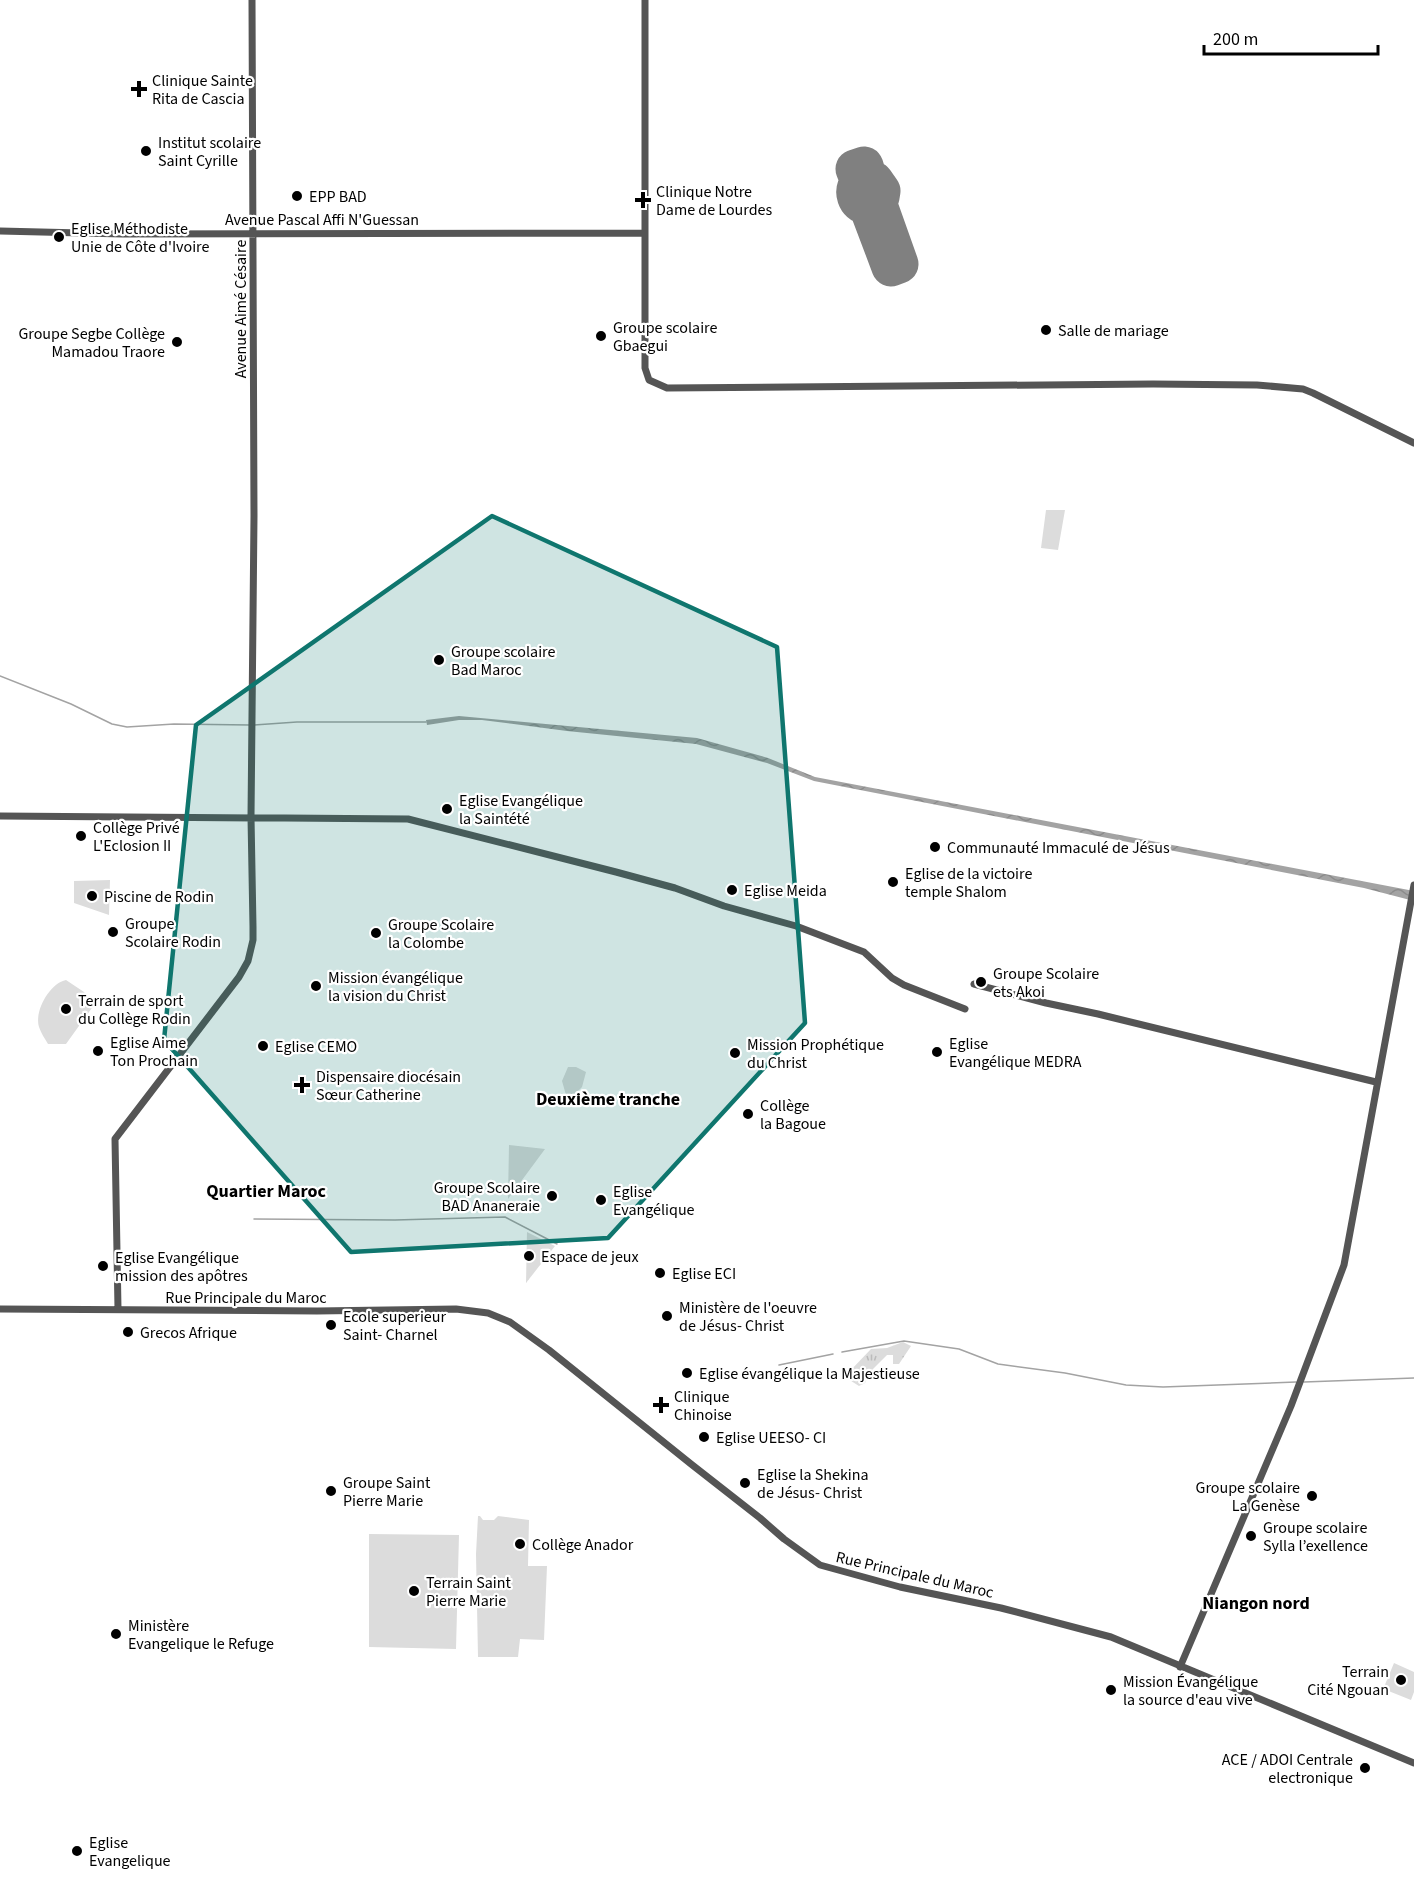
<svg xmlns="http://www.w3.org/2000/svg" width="1414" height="1891" font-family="'Source Sans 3',sans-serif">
  <defs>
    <pattern id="grass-tufts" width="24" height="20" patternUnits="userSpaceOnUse" patternTransform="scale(1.5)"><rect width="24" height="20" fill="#dcdcdc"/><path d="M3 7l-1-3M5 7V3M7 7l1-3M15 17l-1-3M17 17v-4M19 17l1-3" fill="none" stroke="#bbb"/></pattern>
    <pattern id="water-waves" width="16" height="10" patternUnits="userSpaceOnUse" patternTransform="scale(1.5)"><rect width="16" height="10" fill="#a3a3a3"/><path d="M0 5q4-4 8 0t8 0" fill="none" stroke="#8b8b8b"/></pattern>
  </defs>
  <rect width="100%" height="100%" fill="#fff"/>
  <!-- grass -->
  <path fill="url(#grass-tufts)" d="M527,1232L555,1246L526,1283Z
    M903,1342L911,1346L899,1364H893V1355H887L871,1371L865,1383L859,1386L848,1379L849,1372L871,1349L887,1348Z"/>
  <!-- pitch -->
  <path fill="#dcdcdc" d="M1046,510H1065L1058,550L1041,548Z
    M110,880L109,915L74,903V881Z
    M66,980L84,992L94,1005L66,1044H48C45,1039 41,1033 39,1027C34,1011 50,983 66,980Z
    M568,1067H576L586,1072L582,1087L571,1098L566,1095L562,1081Z
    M509,1145L545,1149L508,1199Z
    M478,1516H480L483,1520H494L498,1516L529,1520L528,1566H547L544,1640L520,1639L518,1657H478L476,1554Z
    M369,1534L459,1535L456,1649L369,1647Z
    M1394,1663L1414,1672V1692L1411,1700L1386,1690L1384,1687Z"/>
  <!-- water -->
  <path fill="url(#water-waves)" d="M459,716L697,738L768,758L815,777L1414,891V901L1364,888L814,781L767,763L696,744L567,731L482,720H459L427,725L426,720Z"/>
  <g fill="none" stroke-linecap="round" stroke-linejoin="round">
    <!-- stream -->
    <path stroke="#a3a3a3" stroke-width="1.5" d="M0,676L71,704L112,724L127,727L174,724L250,725
      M254,725L297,722H426
      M254,1219L395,1220L505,1217L557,1244
      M842,1352L904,1341L959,1349L998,1364L1065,1373L1126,1385L1163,1387L1296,1382
      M779,1365L833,1354
      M1304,1382L1414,1378"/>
    <!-- runway -->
    <path stroke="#808080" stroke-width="39" d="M864,166L868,179L874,181L881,191L880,197L877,202L899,264L891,267L868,206C856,203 852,192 860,182L855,169Z"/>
    <!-- minor -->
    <path stroke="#555" stroke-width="7" d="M645,0V368L649,380L667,388L1153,384L1257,385L1303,389L1313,393L1414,443
      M0,231L123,234L644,233
      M0,816L408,819L616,872L675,888L724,906L796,926L864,952L892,978L904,985L965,1009
      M974,984L1046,1003L1098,1014L1376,1082
      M0,1309L317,1311L456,1309L488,1313L510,1322L549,1350L691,1464L760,1518L784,1539L820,1565L900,1587L1001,1608L1111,1637L1414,1763
      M118,1309L115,1139L239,977L248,961L253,940V927L251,817L254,516L252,0
      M1180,1667L1291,1406L1344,1265L1414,885"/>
  </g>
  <!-- marked area -->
  <path fill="#0f766e" fill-opacity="0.2" stroke="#0f766e" stroke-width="4.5" stroke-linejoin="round" d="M492,516L777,647L805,1023L608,1238L351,1252L164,1040L196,725Z"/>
  <!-- markers -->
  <g fill="#000" stroke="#fff" stroke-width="2">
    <path d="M136 80h6v6h6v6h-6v6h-6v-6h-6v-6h6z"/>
    <circle cx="146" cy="151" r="6"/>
    <circle cx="297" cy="196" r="6"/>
    <path d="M640 191h6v6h6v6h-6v6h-6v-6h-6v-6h6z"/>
    <circle cx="59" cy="237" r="6"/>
    <circle cx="1046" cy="330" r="6"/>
    <circle cx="601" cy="336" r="6"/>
    <circle cx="177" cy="342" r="6"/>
    <circle cx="439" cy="660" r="6"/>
    <circle cx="447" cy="809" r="6"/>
    <circle cx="81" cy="836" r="6"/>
    <circle cx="935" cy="847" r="6"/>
    <circle cx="893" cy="882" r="6"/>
    <circle cx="732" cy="890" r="6"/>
    <circle cx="92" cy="896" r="6"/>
    <circle cx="113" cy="932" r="6"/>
    <circle cx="376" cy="933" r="6"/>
    <circle cx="981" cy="982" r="6"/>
    <circle cx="316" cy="986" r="6"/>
    <circle cx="66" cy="1009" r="6"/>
    <circle cx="263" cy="1046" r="6"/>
    <circle cx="98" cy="1051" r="6"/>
    <circle cx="937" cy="1052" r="6"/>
    <circle cx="735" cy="1053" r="6"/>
    <path d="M299 1076h6v6h6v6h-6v6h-6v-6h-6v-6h6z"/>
    <circle cx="748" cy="1114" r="6"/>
    <circle cx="552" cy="1196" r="6"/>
    <circle cx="601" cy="1200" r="6"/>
    <circle cx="529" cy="1256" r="6"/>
    <circle cx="103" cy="1266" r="6"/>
    <circle cx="660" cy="1273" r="6"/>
    <circle cx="667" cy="1316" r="6"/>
    <circle cx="331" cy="1325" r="6"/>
    <circle cx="128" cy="1332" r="6"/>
    <circle cx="687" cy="1373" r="6"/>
    <path d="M658 1396h6v6h6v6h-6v6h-6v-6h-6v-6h6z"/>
    <circle cx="704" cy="1437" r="6"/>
    <circle cx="745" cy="1483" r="6"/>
    <circle cx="331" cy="1491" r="6"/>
    <circle cx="1312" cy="1496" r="6"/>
    <circle cx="1251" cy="1536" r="6"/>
    <circle cx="520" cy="1544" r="6"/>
    <circle cx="414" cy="1591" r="6"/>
    <circle cx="116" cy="1634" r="6"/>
    <circle cx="1401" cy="1680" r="6"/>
    <circle cx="1111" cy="1690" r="6"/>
    <circle cx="1365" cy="1768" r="6"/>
    <circle cx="77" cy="1851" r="6"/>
  </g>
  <g text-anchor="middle" stroke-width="4.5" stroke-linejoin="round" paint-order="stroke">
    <!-- poi labels -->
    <g font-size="16" fill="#000" stroke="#fff" text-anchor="start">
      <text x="152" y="86">Clinique Sainte<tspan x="152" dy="18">Rita de Cascia</tspan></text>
      <text x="158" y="148">Institut scolaire<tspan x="158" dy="18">Saint Cyrille</tspan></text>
      <text x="656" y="197">Clinique Notre<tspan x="656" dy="18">Dame de Lourdes</tspan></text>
      <text x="309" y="202">EPP BAD</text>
      <text x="71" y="234">Eglise Méthodiste<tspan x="71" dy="18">Unie de Côte d'Ivoire</tspan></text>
      <text x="613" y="333">Groupe scolaire<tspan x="613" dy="18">Gbaegui</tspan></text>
      <text x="1058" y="336">Salle de mariage</text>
      <text x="165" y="339" text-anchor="end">Groupe Segbe Collège<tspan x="165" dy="18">Mamadou Traore</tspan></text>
      <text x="451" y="657">Groupe scolaire<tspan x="451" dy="18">Bad Maroc</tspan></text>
      <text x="459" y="806">Eglise Evangélique<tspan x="459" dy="18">la Saintété</tspan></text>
      <text x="93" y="833">Collège Privé<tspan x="93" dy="18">L'Eclosion II</tspan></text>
      <text x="947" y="853">Communauté Immaculé de Jésus</text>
      <text x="905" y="879">Eglise de la victoire<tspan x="905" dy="18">temple Shalom</tspan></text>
      <text x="744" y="896">Eglise Meida</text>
      <text x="104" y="902">Piscine de Rodin</text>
      <text x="125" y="929">Groupe<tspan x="125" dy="18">Scolaire Rodin</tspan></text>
      <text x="388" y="930">Groupe Scolaire<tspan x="388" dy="18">la Colombe</tspan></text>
      <text x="993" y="979">Groupe Scolaire<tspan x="993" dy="18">ets Akoi</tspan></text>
      <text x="328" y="983">Mission évangélique<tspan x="328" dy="18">la vision du Christ</tspan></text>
      <text x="78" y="1006">Terrain de sport<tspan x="78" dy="18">du Collège Rodin</tspan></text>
      <text x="110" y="1048">Eglise Aime<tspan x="110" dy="18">Ton Prochain</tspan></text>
      <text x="949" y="1049">Eglise<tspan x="949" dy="18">Evangélique MEDRA</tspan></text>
      <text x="747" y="1050">Mission Prophétique<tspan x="747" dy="18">du Christ</tspan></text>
      <text x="275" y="1052">Eglise CEMO</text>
      <text x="316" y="1082">Dispensaire diocésain<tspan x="316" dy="18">Sœur Catherine</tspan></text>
      <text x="760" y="1111">Collège<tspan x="760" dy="18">la Bagoue</tspan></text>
      <text x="540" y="1193" text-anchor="end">Groupe Scolaire<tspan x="540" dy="18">BAD Ananeraie</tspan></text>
      <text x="613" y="1197">Eglise<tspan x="613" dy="18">Evangélique</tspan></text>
      <text x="541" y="1262">Espace de jeux</text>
      <text x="115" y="1263">Eglise Evangélique<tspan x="115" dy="18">mission des apôtres</tspan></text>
      <text x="672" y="1279">Eglise ECI</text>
      <text x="679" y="1313">Ministère de l'oeuvre<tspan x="679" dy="18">de Jésus- Christ</tspan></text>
      <text x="343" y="1322">Ecole superieur<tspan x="343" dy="18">Saint- Charnel</tspan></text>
      <text x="140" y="1338">Grecos Afrique</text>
      <text x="699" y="1379">Eglise évangélique la Majestieuse</text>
      <text x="674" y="1402">Clinique<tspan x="674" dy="18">Chinoise</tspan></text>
      <text x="716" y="1443">Eglise UEESO- CI</text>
      <text x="757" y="1480">Eglise la Shekina<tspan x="757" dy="18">de Jésus- Christ</tspan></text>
      <text x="343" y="1488">Groupe Saint<tspan x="343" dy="18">Pierre Marie</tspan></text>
      <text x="1300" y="1493" text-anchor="end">Groupe scolaire<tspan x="1300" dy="18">La Genèse</tspan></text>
      <text x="1263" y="1533">Groupe scolaire<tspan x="1263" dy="18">Sylla l’exellence</tspan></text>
      <text x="532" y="1550">Collège Anador</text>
      <text x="426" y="1588">Terrain Saint<tspan x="426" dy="18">Pierre Marie</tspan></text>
      <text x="128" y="1631">Ministère<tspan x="128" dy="18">Evangelique le Refuge</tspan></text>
      <text x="1389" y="1677" text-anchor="end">Terrain<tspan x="1389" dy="18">Cité Ngouan</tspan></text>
      <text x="1123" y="1687">Mission Évangélique<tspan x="1123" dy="18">la source d'eau vive</tspan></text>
      <text x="1353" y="1765" text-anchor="end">ACE / ADOI Centrale<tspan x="1353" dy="18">electronique</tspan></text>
      <text x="89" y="1848">Eglise<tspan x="89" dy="18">Evangelique</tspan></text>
    </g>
    <!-- street labels -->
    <g font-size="16" fill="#000" stroke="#fff">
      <text x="322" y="225">Avenue Pascal Affi N'Guessan</text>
      <text transform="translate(240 309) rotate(-90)" y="6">Avenue Aimé Césaire</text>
      <text x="246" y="1303">Rue Principale du Maroc</text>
      <text transform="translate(915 1574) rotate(13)" y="6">Rue Principale du Maroc</text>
    </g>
    <!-- neighbourhood labels -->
    <g font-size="18" font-weight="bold" fill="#000" stroke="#fff">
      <text x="608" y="1105">Deuxième tranche</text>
      <text x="266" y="1197">Quartier Maroc</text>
      <text x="1256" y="1609">Niangon nord</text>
    </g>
  </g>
  <!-- scale -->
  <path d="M1204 45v9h174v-9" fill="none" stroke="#000000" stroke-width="3"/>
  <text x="1213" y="45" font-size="18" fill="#000000" stroke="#ffffff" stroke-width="4.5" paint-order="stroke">200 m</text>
</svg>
